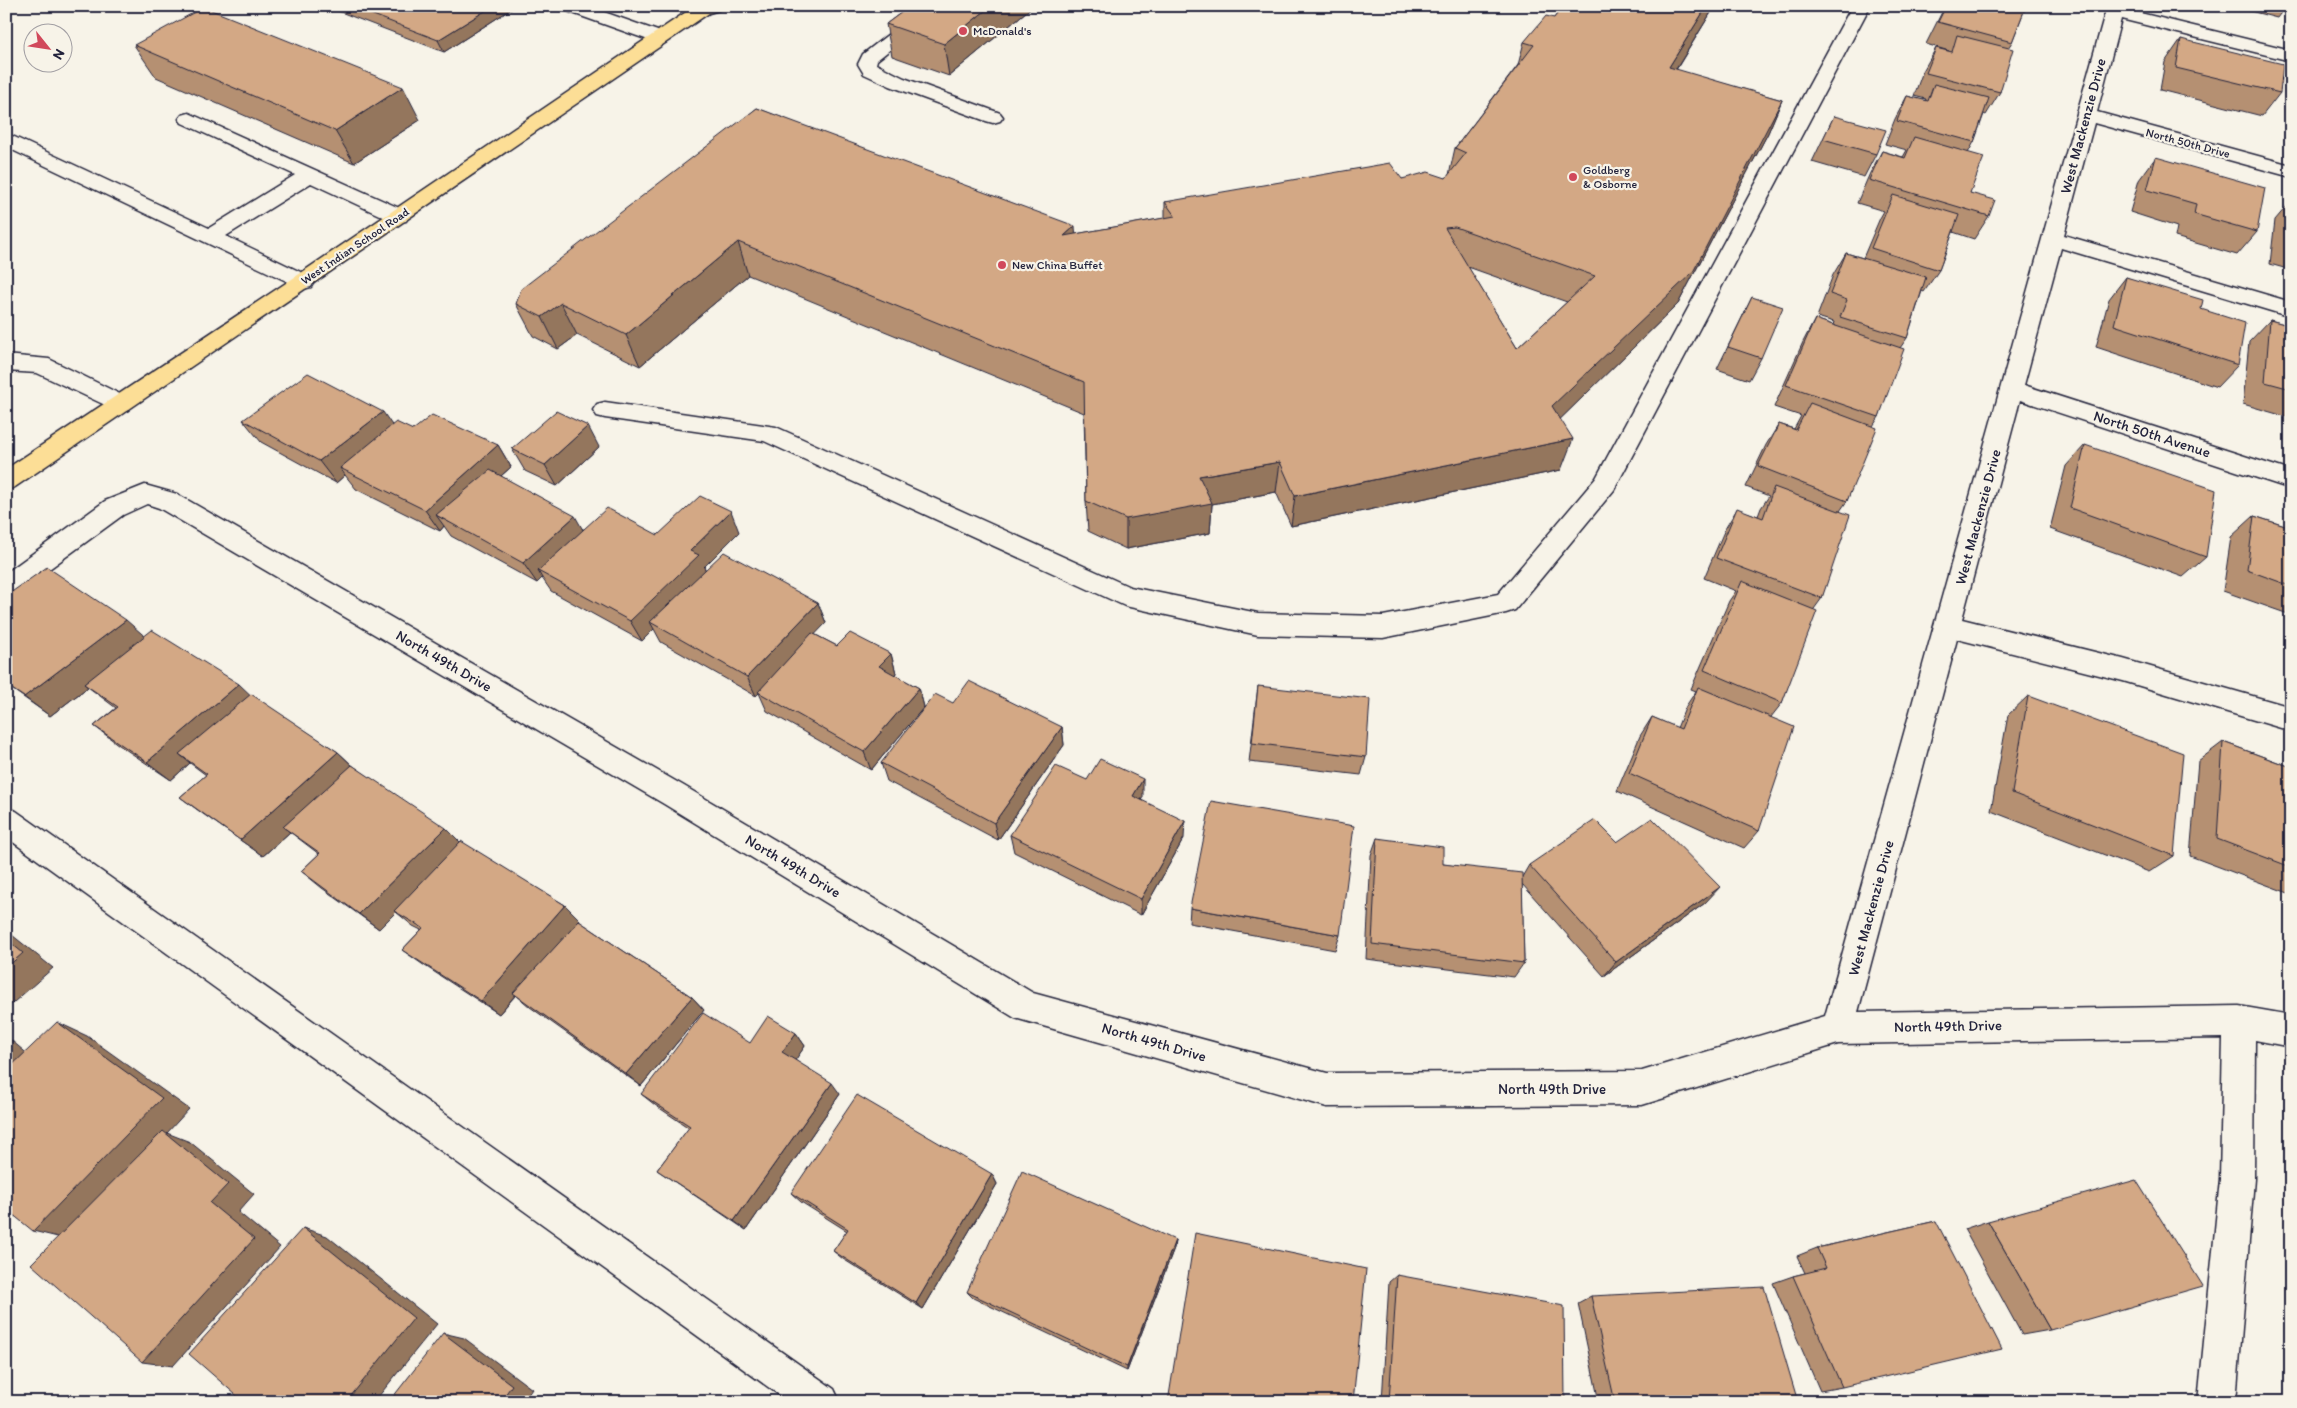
<svg xmlns="http://www.w3.org/2000/svg" width="2297" height="1408" font-family="Itim,sans-serif">
  <rect width="100%" height="100%" fill="#f7f3e8"/>
  <filter id="ink" filterUnits="userSpaceOnUse"><feTurbulence type="fractalNoise" baseFrequency=".02" numOctaves="2"/><feDisplacementMap in="SourceGraphic" scale="10" xChannelSelector="R" yChannelSelector="G"/><feConvolveMatrix kernelMatrix="1 2 1 2 8 2 1 2 1" color-interpolation-filters="sRGB"/></filter>
  <g filter="url(#ink)">
    <g fill="none" stroke-linecap="round" stroke-linejoin="round">
      <!-- minor casing -->
      <g stroke="#22223b" stroke-width="3">
        <path id="minor" d="M561,6H587L666,34L669,38L666,42H654L564,10Z
          M925,6H945L877,60L876,64L904,78L1000,113L1003,117L1000,121L993,123L986,121L890,86L864,74L858,64L863,54Z
          M1852,6H1870L1614,490L1515,610L1506,613L1383,638L1258,635L1125,606L764,441L605,418L597,416L593,410L597,404L605,402L776,427L1130,587L1258,613L1383,616L1498,594L1596,478Z
          M2107,6H2125L2124,9L2291,50V61L2121,19L2097,112L2291,165V177L2094,123L2064,235L2291,302V317L2061,248L2024,385L2291,471V489L2020,400L1962,619L2123,659L2291,707V731L2123,681L1957,639L1858,1012L2239,1006L2291,1015V1047L2255,1040L2254,1179L2236,1402H2198L2220,1179L2223,1038L1838,1044L1642,1105L1327,1107L1015,1018L664,804L159,508L147,504L123,515L15,594L6,597V573L105,501L145,485L177,494L684,786L1033,993L1327,1073L1642,1071L1825,1016Z
          M189,113L406,211L409,216L406,221L399,222L392,221L311,183L226,236L311,277L314,282L311,287L303,289L6,147V133L209,228L295,175L182,123L179,119L182,115Z
          M6,355L49,359L128,398L132,404L128,410L120,412L37,373L6,371Z
          M6,807L16,811L834,1389L840,1402H789L6,837Z"/>
      </g>
      <!-- major casing -->
      <g stroke="#22223b" stroke-width="3">
        <path id="major" d="M695,6H722L719,10L709,13L15,487L6,490V469L295,277Z"/>
      </g>
      <!-- minor -->
      <use href="#minor" fill="#f7f3e8" fill-rule="evenodd"/>
      <!-- major -->
      <use href="#major" fill="#fcde96" fill-rule="evenodd"/>
    </g>
    <!-- wall -->
    <path fill="#b59072" stroke="#22223b" fill-rule="evenodd" d="M335,6H516L444,52L338,11Z
      M910,6H1033L949,76L892,56L886,24Z
      M1563,6H1715L1676,70L1782,100L1768,133L1678,304L1560,419L1561,470L1291,526L1276,492L1212,504L1210,533L1126,549L1088,531L1086,501L1084,413L748,275L640,366L577,335L558,349L533,336L516,304L757,108L1076,234L1165,218V202L1402,179L1446,178L1449,175L1455,148L1518,65L1524,42L1554,18ZM1468,267L1567,302L1517,348Z
      M1945,6H2026L2012,42L2008,48L2000,92L1986,115L1984,114L1974,142L1968,153L1970,193L1989,216L1974,239L1953,232L1939,270L1924,292L1922,291L1907,338L1900,348L1879,417L1873,426L1847,501L1840,511L1822,598L1814,609L1782,703L1771,717L1759,831L1744,848L1617,791L1640,736L1652,717L1677,728L1686,706L1696,691L1691,689L1729,601L1736,591L1704,578L1725,529L1737,509L1758,516L1761,508L1769,496L1746,487L1766,445L1779,424L1794,429L1801,416L1774,407L1803,342L1815,319L1833,325L1834,322L1817,317L1833,275L1846,253L1863,258L1880,218L1884,211L1857,203L1870,173L1882,151L1903,157L1907,150L1885,144L1895,119L1907,96L1925,101L1926,99L1914,96L1923,71L1936,48L1948,51H1949L1926,44Z
      M2231,6H2286L2277,18Z
      M2181,39L2280,93L2262,116L2160,90L2165,62Z
      M134,45L420,120L354,163L156,77Z
      M2291,98V126L2288,125Z
      M1834,116L1876,154L1864,177L1812,162Z
      M2156,157L2257,232L2237,255L2175,237L2177,227L2130,212L2139,180Z
      M2291,201V270L2270,264L2275,220Z
      M2126,277L2201,309L2238,365L2217,387L2096,347L2109,299Z
      M1752,297L1761,358L1749,380L1717,369Z
      M2270,320L2291,326V418L2243,404L2249,342Z
      M243,420L392,425L413,430L498,445L511,467L501,476L583,529L658,535L739,532L704,567L705,569L818,603L826,623L814,634L837,646L891,654L896,673L895,675L919,688L924,707L871,770L767,711L759,693L756,696L661,642L654,629L642,641L551,591L542,578L537,583L451,536L444,526L440,531L356,489L345,475L336,483L261,442Z
      M2085,445L2206,557L2183,577L2050,529L2066,466Z
      M599,447L557,486L525,471L512,449Z
      M2254,516L2291,528V615L2223,591L2231,537Z
      M145,636L250,695L338,752L352,765L460,842L565,905L580,920L579,921L692,997L704,1010L641,1086L530,1007L516,995L499,1014L422,964L402,950L421,930L413,926L396,912L379,929L322,888L301,871L319,854L290,832L263,856L203,814L180,797L206,775L190,763L171,780L119,745L94,726L116,708L88,687L50,716L6,685Z
      M1258,686L1366,757L1361,775L1249,762Z
      M2028,696L2174,856L2149,872L1991,811L2008,715Z
      M953,703L1062,727L1064,745L998,840L887,781L881,763Z
      M2223,742L2291,767V894L2190,856L2198,761Z
      M1087,780L1143,797L1141,800L1184,838L1141,915L1014,852L1010,835Z
      M1377,838L1443,864L1522,877L1529,865L1617,842L1705,903L1604,976L1522,884L1524,963L1514,977L1366,959L1371,855Z
      M1190,908L1340,935L1335,950L1189,923Z
      M796,1033L805,1046L795,1060L840,1094L746,1230L657,1170L689,1128L655,1105L641,1094L750,1043Z
      M992,1174L997,1184L923,1309L843,1259L833,1251L847,1231L801,1202L791,1193Z
      M1936,1221L1842,1387L1820,1391L1773,1283L1793,1276L1805,1273L1797,1256L1817,1248Z
      M1988,1221L2050,1330L2022,1335L1964,1229Z
      M1175,1240L1174,1248L1127,1371L973,1298L967,1292Z
      M1397,1275L1565,1402H1382L1389,1282Z
      M1591,1296L1798,1402H1599L1578,1303Z"/>
    <!-- shaded-wall -->
    <path fill="#94765d" stroke="#22223b" d="M493,6H516L444,52L438,40Z
      M991,6H1033L949,76L944,44Z
      M1707,6H1715L1657,100L1669,67Z
      M403,87L420,120L354,163L335,131Z
      M1782,100L1768,133L1678,304L1541,438L1552,406Z
      M1075,226L1077,259L1064,236Z
      M738,242L748,275L640,366L626,335Z
      M561,303L577,335L558,349L542,317Z
      M383,412L398,434L340,468L345,475L336,483L319,461Z
      M588,426L599,447L557,486L545,465Z
      M1573,439L1561,470L1291,526L1295,496Z
      M498,445L511,467L449,522L436,515L444,526L440,531L425,510Z
      M1280,462L1276,492L1212,504L1210,533L1126,549V519L1199,476Z
      M731,511L739,532L704,567L708,575L650,622L654,629L642,641L630,621L690,551Z
      M575,516L587,537L538,571L542,578L537,583L523,563Z
      M818,603L826,623L756,696L747,677Z
      M126,620L149,640L84,684L88,687L50,716L24,697Z
      M891,654L896,673L885,686L879,666Z
      M239,684L259,703L179,754L190,763L171,780L147,762Z
      M919,688L924,707L871,770L864,752Z
      M1062,727L1064,745L998,840L994,823Z
      M338,752L358,771L283,827L290,832L263,856L240,840Z
      M1143,779V797L1133,813V796Z
      M1185,821L1184,838L1141,915V899Z
      M446,828L463,845L379,929L359,914Z
      M1720,887L1705,903L1604,976L1616,962Z
      M565,905L580,920L499,1014L481,1001Z
      M6,932L12,935L53,968L6,1009Z
      M692,997L704,1010L641,1086L626,1074Z
      M57,1022L87,1036L189,1109L167,1133L190,1142L254,1194L238,1212L280,1247L173,1366L142,1362L66,1239L33,1231Z
      M796,1033L805,1046L792,1065L782,1052Z
      M6,1036L36,1061L6,1088Z
      M832,1083L840,1094L746,1230L734,1221Z
      M992,1174L997,1184L923,1309L916,1303Z
      M303,1228L327,1236L437,1324L374,1402H346Z
      M1175,1240L1174,1248L1127,1371V1367Z
      M443,1333L464,1338L532,1389L523,1402H500Z"/>
    <!-- building -->
    <path fill="#d3a885" stroke="#22223b" fill-rule="evenodd" d="M350,6H493L438,40Z
      M910,6H991L944,44L886,24Z
      M1563,6H1707L1669,67L1782,100L1693,272L1552,406L1573,439L1295,496L1280,462L1199,476L1212,503L1126,519L1086,501L1084,382L738,242L626,335L561,303L542,317L516,304L521,289L757,108L1075,226L1064,236L1175,216L1165,202L1390,163L1402,179L1428,172L1446,178L1466,153L1455,148L1534,45L1524,42L1546,16L1554,18ZM1455,227L1595,276L1517,348L1445,228Z
      M1946,6H2026L2012,42L1938,22Z
      M204,7L403,87L335,131L134,45Z
      M1957,35L2013,49L2000,92L1926,73L1936,48L1952,52Z
      M2181,39L2283,64L2280,93L2176,68Z
      M1934,84L1989,98L1974,142L1897,121L1907,96L1928,101Z
      M1834,116L1886,130L1876,154L1823,139Z
      M1914,137L1984,157L1970,193L1995,200L1989,216L1869,180L1882,151L1905,158Z
      M2156,157L2265,188L2257,232L2194,214L2196,204L2147,190Z
      M1893,195L1959,215L1939,270L1871,248Z
      M1846,253L1926,277L1907,338L1840,317L1847,300L1830,294Z
      M2126,277L2203,300L2201,309L2245,323L2238,365L2114,325Z
      M1752,297L1783,307L1761,358L1728,347Z
      M1815,319L1904,349L1879,417L1786,385Z
      M2270,320L2291,326V389L2265,382Z
      M308,373L383,412L319,461L243,420Z
      M1810,403L1877,428L1847,501L1758,466L1779,424L1796,430Z
      M556,411L588,426L545,465L512,449Z
      M432,415L498,445L425,510L340,468L396,422L413,430Z
      M2085,445L2216,490L2206,557L2070,508Z
      M490,470L575,516L523,563L436,515Z
      M1774,487L1850,515L1822,598L1716,558L1737,508L1763,518Z
      M700,496L731,511L690,551L699,555L630,621L538,571L607,508L658,535Z
      M2254,516L2291,528V586L2247,570Z
      M724,552L818,603L747,677L650,622Z
      M47,567L126,620L24,697L6,685V596Z
      M1742,581L1817,611L1782,703L1704,670Z
      M152,630L239,684L147,762L94,726L118,707L84,684Z
      M812,633L837,646L850,633L891,654L879,666L919,688L864,752L758,692Z
      M969,681L1062,727L994,823L881,763L935,694L953,703Z
      M1258,686L1370,699L1366,757L1252,743Z
      M1698,687L1794,727L1759,831L1629,773L1652,717L1681,729Z
      M251,694L338,752L240,840L180,797L207,774L179,754Z
      M2028,696L2183,753L2174,856L2012,793Z
      M2223,742L2291,767V867L2217,839Z
      M1100,759L1143,779L1133,796L1185,821L1141,899L1010,835L1056,766L1087,780Z
      M352,765L446,828L359,914L301,871L320,853L283,827Z
      M1211,801L1354,826L1340,935L1190,908Z
      M1652,818L1720,887L1616,962L1529,865L1595,820L1617,842Z
      M1377,838L1443,847V864L1522,873L1524,963L1372,944Z
      M461,841L565,905L481,1001L402,950L423,928L394,911Z
      M579,921L692,997L626,1074L513,993Z
      M6,939L23,953L6,968Z
      M703,1013L750,1043L768,1016L796,1033L782,1052L832,1083L734,1221L657,1170L690,1126L641,1094Z
      M57,1022L162,1098L33,1231L6,1209V1071Z
      M857,1095L992,1174L916,1303L833,1251L848,1229L791,1193Z
      M163,1131L228,1184L210,1203L254,1239L142,1362L31,1264Z
      M1022,1171L1175,1240L1127,1367L967,1292Z
      M2136,1180L2203,1286L2050,1330L1988,1221Z
      M1936,1221L2002,1349L1842,1387L1793,1276L1826,1268L1817,1248Z
      M303,1228L414,1318L346,1402H244L189,1354Z
      M1195,1233L1366,1269L1353,1402H1168Z
      M1397,1275L1564,1306L1565,1402H1389Z
      M1764,1287L1798,1402H1615L1591,1296Z
      M443,1333L512,1385L500,1402H389Z"/>
  </g>
  <!-- markers -->
  <g fill="#d1495b" stroke="#f7f3e8" stroke-width="2">
    <circle cx="963" cy="31" r="5"/>
    <circle cx="1573" cy="177" r="5"/>
    <circle cx="1002" cy="265" r="5"/>
  </g>
  <g text-anchor="middle" stroke-width="4.5" stroke-linejoin="round" paint-order="stroke">
    <!-- far-poi labels -->
    <g font-size="12" fill="#22223b" stroke="#f7f3e8" text-anchor="start">
      <text x="973" y="35">McDonald's</text>
      <text x="1583" y="174">Goldberg<tspan x="1583" dy="14">&amp; Osborne</tspan></text>
      <text x="1012" y="269">New China Buffet</text>
    </g>
    <!-- far-street labels -->
    <g font-size="12" fill="#22223b" stroke="#f7f3e8">
      <text transform="translate(2188 143) rotate(15)" y="4">North 50th Drive</text>
      <text transform="translate(355 246) rotate(-34)" y="4">West Indian School Road</text>
    </g>
    <!-- street labels -->
    <g font-size="15" fill="#22223b" stroke="#f7f3e8">
      <text transform="translate(2083 126) rotate(-75)" y="5">West Mackenzie Drive</text>
      <text transform="translate(2152 434) rotate(18)" y="5">North 50th Avenue</text>
      <text transform="translate(1978 517) rotate(-75)" y="5">West Mackenzie Drive</text>
      <text transform="translate(444 661) rotate(30)" y="5">North 49th Drive</text>
      <text transform="translate(793 866) rotate(31)" y="5">North 49th Drive</text>
      <text transform="translate(1871 908) rotate(-75)" y="5">West Mackenzie Drive</text>
      <text transform="translate(1948 1026) rotate(-1)" y="5">North 49th Drive</text>
      <text transform="translate(1154 1042) rotate(16)" y="5">North 49th Drive</text>
      <text x="1552" y="1094">North 49th Drive</text>
    </g>
  </g>
  <!-- margin -->
  <rect width="2297" height="1408" fill="none" stroke="#f7f3e8" stroke-width="25"/>
  <rect x="12" y="12" width="2272" height="1383" fill="none" stroke="#22223b" stroke-width="2" filter="url(#ink)"/>
  <!-- north arrow -->
  <g transform="translate(48 48) rotate(120)"><circle r="24" fill="#f7f3e8" stroke="#a29fa3"/>
  <path d="M0-4L9 19L0 12L-9 19Z" fill="#d1495b"/>
  <text y="-8" font-size="14" font-weight="bold" text-anchor="middle" fill="#22223b">N</text>
  </g>
</svg>
